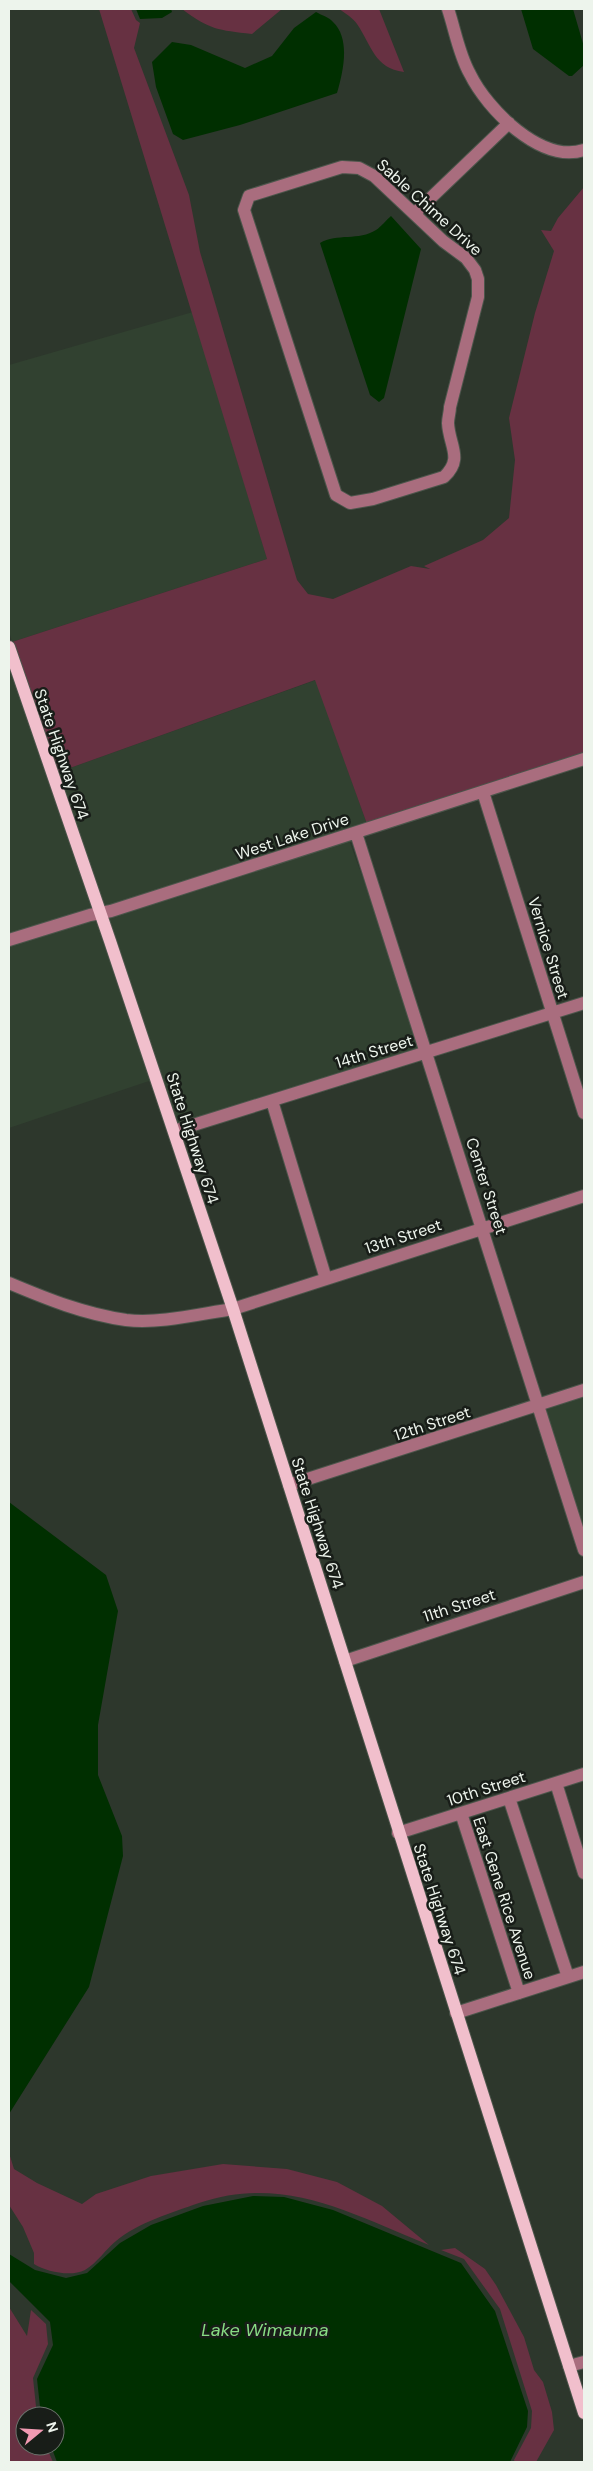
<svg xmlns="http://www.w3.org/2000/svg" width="593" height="2471" font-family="'DM Sans',sans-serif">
  <rect width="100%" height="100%" fill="#2d372c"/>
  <!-- built -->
  <path fill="#314130" d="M193,312L267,559L12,642L9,631V365Z
    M9,665L94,911L9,935Z
    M316,680L367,824L104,908L56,773Z
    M353,839L350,843L380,924L421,1049L178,1125L108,917Z
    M97,920L152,1080L9,1128V945Z
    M584,1395V1533L545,1408Z"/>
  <!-- green -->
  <path fill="#673142" d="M99,9H131L136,20L140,23L134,48L189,195L200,252L297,580L308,594L333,599L411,566L430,569L424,566L483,540L509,518L515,460L509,418L535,313L554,251L541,230L551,231L558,218L584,187V754L367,824L315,680L56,773L12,642L267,559Z
    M182,9H282L252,34C218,30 210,30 182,9Z
    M339,9H379L404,72C374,68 372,46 357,24C353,18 345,13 339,9Z
    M9,2153L14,2169L37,2183L82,2204L96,2194L151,2176L223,2164L287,2169L337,2182L382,2206L429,2245C352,2214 284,2174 199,2203C171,2213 139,2222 116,2241C106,2249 97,2263 85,2270C71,2277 47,2272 34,2264V2253L23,2227L9,2205Z
    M455,2248L485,2269L496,2285L524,2337L534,2370L543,2382L552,2412L554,2430L536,2462H515L514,2460L531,2428L532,2411L500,2309L464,2259L441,2250Z
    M9,2307L27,2336L31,2310L46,2324L48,2344L33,2378L37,2416H25V2446H46L53,2462H9Z"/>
  <!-- water -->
  <path fill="#002f00" d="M136,9H171L172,12L162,18L140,19Z
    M521,9H573L584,47V65L572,76H569L533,49Z
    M316,12C321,15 329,17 333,22C351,39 343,72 337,93L240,125L183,140L173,134L156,87L152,62L172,42L191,45L245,68L272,56L294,28Z
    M391,216L421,249L384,398L379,402L370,395L320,243C337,233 359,241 376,230C381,227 386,220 391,216Z
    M9,1502L106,1575L118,1611L98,1725V1775L122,1836L123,1856L89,1987L9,2114Z
    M253,2196L284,2197L333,2210L461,2263L495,2311L528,2411L527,2427L510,2462H57L51,2446H55V2416H41L37,2379L53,2345L50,2322L9,2281V2254L35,2270L66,2278L87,2273L120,2243L151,2225L203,2206Z"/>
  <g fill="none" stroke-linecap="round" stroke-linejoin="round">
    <!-- minor casing -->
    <g stroke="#4c554b" stroke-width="14">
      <path id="minor" d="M448,9C455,30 459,55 470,74C487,109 541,164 584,150
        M342,167L359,168L374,176L443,241L466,258L475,270L478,279V297L450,407C450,412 448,418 448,423C449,446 464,458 444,477L373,499L350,503L336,495L244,210L249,196Z
        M415,213L509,123
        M483,792L584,1113
        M356,833L584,1550
        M9,940L90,915L111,911L584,759
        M272,1101L326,1279
        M174,1131L584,1003
        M9,1283C47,1299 84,1314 126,1320C160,1324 199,1314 233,1309L584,1196
        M289,1485L584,1390
        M345,1661L584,1582
        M556,1783L584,1873
        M509,1798L568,1977
        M461,1813L519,1993
        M398,1833L584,1774
        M456,2013L584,1972
        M569,2366L584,2362"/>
    </g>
    <!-- major casing -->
    <g stroke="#4c554b" stroke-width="14">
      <path id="major" d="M9,647L110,941L233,1309L584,2413"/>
    </g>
    <!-- minor -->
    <use href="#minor" stroke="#a96d7e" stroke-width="12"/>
    <!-- major -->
    <use href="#major" stroke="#f1bfcc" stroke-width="12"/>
  </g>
  <g text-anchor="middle" stroke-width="5" stroke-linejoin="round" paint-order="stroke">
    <!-- street labels -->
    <g font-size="16" fill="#edf4ec" stroke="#181d18">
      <text transform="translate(430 207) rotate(42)" y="6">Sable Chime Drive</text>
      <text transform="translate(62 754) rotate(71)" y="6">State Highway 674</text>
      <text transform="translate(292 836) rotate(-18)" y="6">West Lake Drive</text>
      <text transform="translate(549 948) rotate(73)" y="6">Vernice Street</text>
      <text transform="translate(374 1051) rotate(-17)" y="6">14th Street</text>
      <text transform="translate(193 1138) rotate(72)" y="6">State Highway 674</text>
      <text transform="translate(487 1186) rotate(72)" y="6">Center Street</text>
      <text transform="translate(403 1236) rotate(-18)" y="6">13th Street</text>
      <text transform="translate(432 1423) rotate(-18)" y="6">12th Street</text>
      <text transform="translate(318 1523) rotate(72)" y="6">State Highway 674</text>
      <text transform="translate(459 1605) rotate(-18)" y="6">11th Street</text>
      <text transform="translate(486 1788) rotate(-18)" y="6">10th Street</text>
      <text transform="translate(505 1898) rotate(72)" y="6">East Gene Rice Avenue</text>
      <text transform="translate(440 1909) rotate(72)" y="6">State Highway 674</text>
    </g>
    <!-- water labels -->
    <g font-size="18" font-style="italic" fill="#88db84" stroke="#181d18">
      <text x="265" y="2336">Lake Wimauma</text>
    </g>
  </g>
  <!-- border -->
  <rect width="593" height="2471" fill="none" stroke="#edf4ec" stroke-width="20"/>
  <!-- north arrow -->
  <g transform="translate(40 2431) rotate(72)"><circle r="24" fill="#181d18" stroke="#6d736d"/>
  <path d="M0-4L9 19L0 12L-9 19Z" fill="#f19ab2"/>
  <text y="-8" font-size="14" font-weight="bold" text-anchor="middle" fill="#edf4ec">N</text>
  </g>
</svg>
